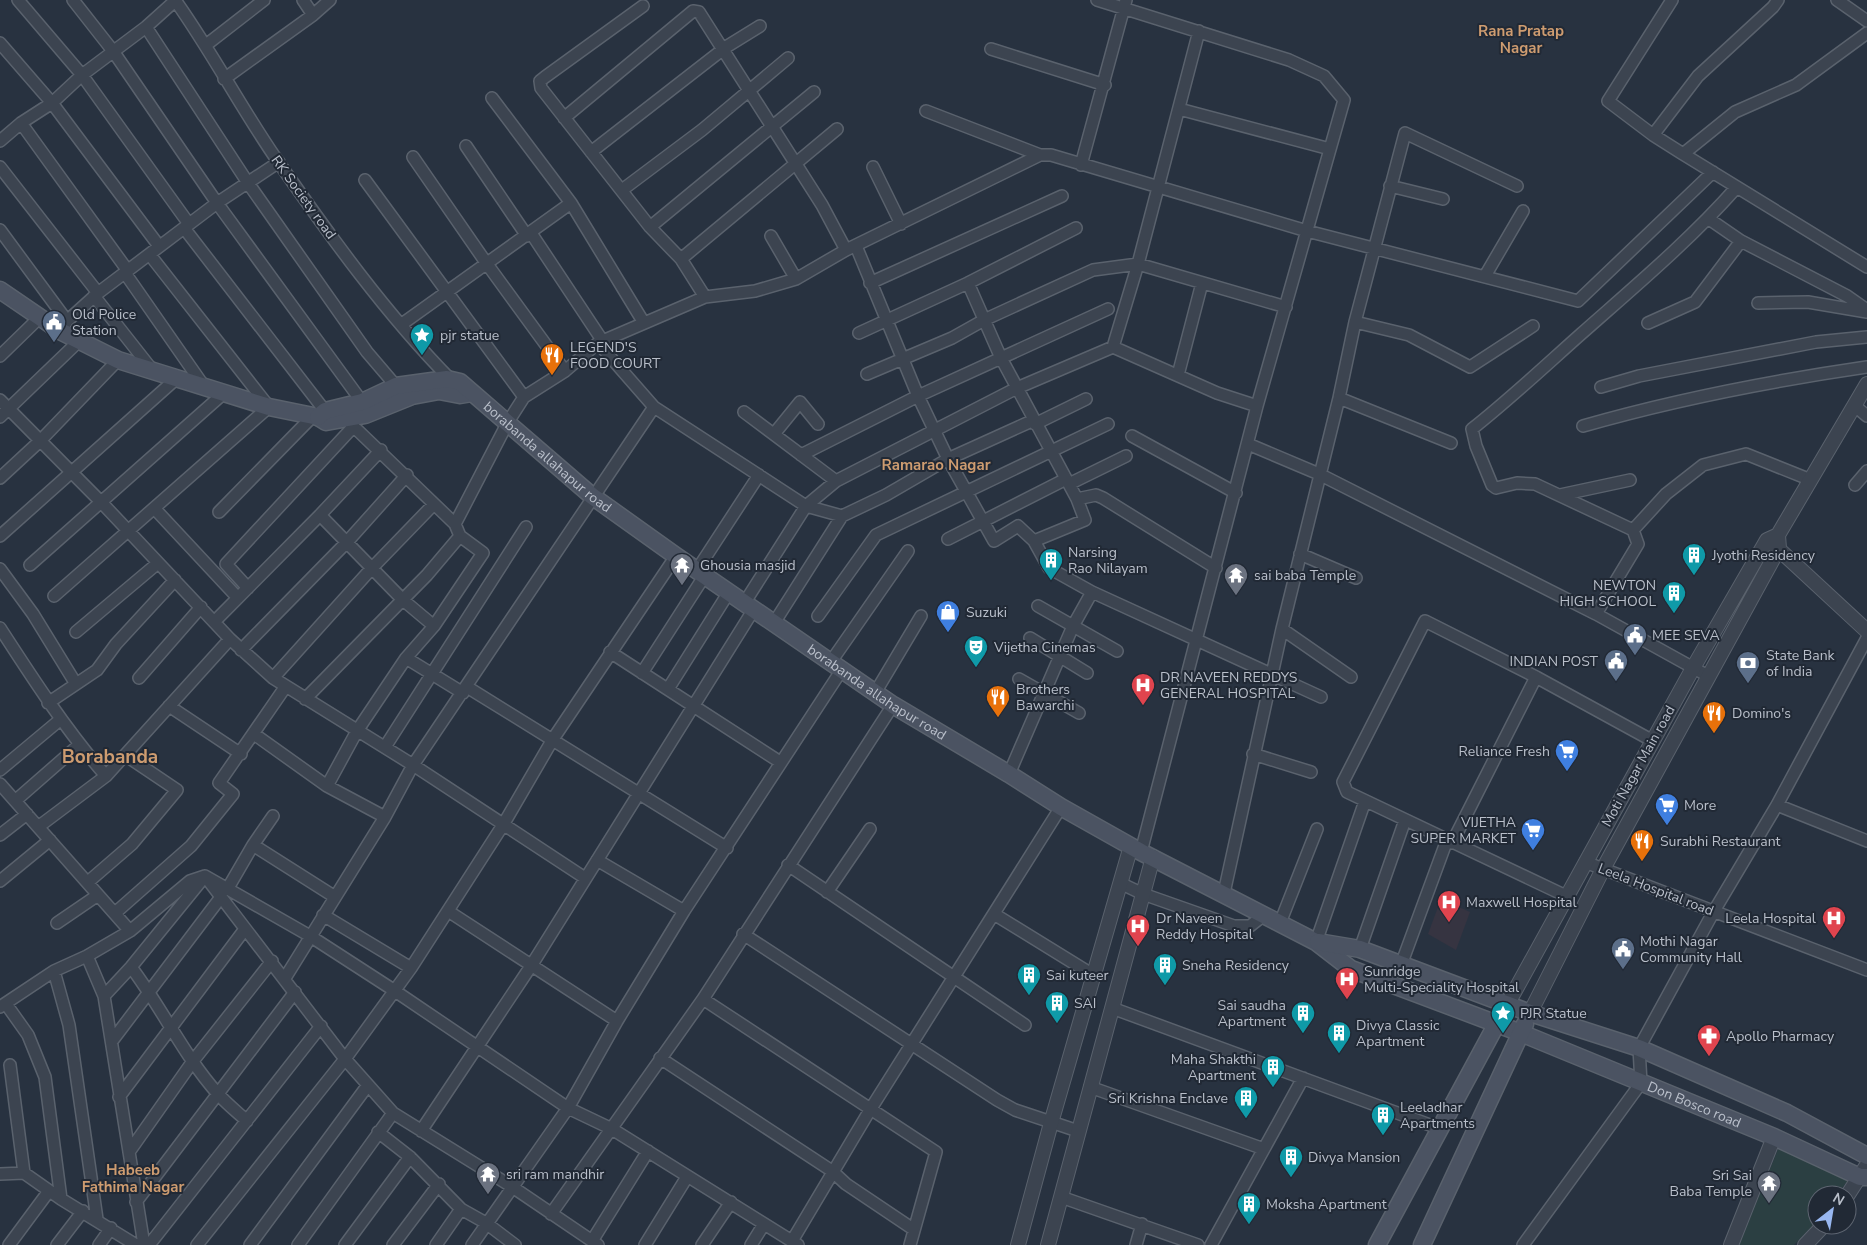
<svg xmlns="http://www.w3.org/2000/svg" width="1867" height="1245" font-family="'Nunito Sans',sans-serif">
  <rect width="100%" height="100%" fill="#283240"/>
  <!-- medical -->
  <path fill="#363441" d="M1441,899L1470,912L1456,950L1428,934Z"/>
  <!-- green -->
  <path fill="#2b3f42" d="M1779,1147L1849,1179L1837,1195H1817V1221L1794,1245H1739Z"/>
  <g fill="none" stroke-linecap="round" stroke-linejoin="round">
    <!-- minor casing -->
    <g stroke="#5a626d" stroke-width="14">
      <path id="minor" d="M18,0L82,75L189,224
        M73,0L113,51L217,203L365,406
        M175,0C212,52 241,108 277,160C330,236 386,314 451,380
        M303,0L313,15
        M1097,0L1289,60L1324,76L1344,100L1257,406L1141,852
        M1672,0L1608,101L1653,135L1683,154
        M1837,0L1867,21
        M643,6L545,77L540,81L541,88L650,227L681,259L705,297
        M146,27L248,183L367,352L396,386
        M1867,33L1796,85L1735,112L1683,154L1867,267
        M0,43L52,103L159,246
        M206,45L264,0
        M991,49L1105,85
        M224,79L313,15L330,0
        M492,98L571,203L644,323
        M1179,109L1330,149
        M926,111L1040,155H1051L1307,231L1578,301L1713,172
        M564,118L693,11L699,12L822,205L846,250
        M21,123L128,271
        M1653,135L1698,76L1773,7L1778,0
        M0,141L21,123L52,103L82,75L146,27L176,0
        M466,146L527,236L531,233L602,340L598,343L654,407L806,506L842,516L886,495L948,459L1034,420
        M591,152L726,47L760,26
        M413,157L487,264L565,371
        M1081,165L1126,0
        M0,167L98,293
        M873,167L901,224
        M365,180L524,397
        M1390,186L1443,199
        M622,190L702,130L788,58
        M650,227L814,92
        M184,228L325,411
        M0,230L67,321
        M771,236L796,279
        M1741,241L1847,296L1867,310
        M856,246L918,396L948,459L994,541L1018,526L1034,541
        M681,259L837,129
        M125,273L203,385
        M1485,276L1523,211
        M870,283L1062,196
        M968,283L1001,358L1077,499L1085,520L1034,541L1049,568L1092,592L1321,697
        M94,296L153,371
        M1758,303L1808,302L1867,312
        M1355,322L1409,335L1470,367L1533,326
        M1648,323L1695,302L1741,241L1709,219
        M402,324L571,203
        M60,331L67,321L98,293L217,203L279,162
        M859,333L968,283L1076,228
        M1113,347L1138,264L1199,31
        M0,356L39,318
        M867,374L952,338L984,320L1093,270L1138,264L1286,307
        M1178,375L1202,283
        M1601,387L1639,376L1816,342L1867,337
        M1339,398L1451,443
        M0,400L102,503L230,639L273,678L413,765L585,878
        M1855,406L1867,416
        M744,412L836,481
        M0,417L79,341
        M350,423L455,524
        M1035,424L1086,399
        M1583,426C1677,399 1771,381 1867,367
        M774,434L800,402L818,424
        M1132,436L1236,493
        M1248,444L1319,474L1596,614L1708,676
        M801,455L918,396L1108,309
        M0,478L40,441L118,360
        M1069,484L1126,456
        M1855,485L1867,471
        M1560,495L1630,480
        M1077,499L1096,495L1103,498L1216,568
        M154,508L238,598
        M219,512L312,417
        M320,515L403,600L434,626
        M1633,530L1666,494L1703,465L1746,454L1811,480
        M0,536L177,378
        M948,539L1066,479
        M1300,554L1356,578
        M30,565L224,393
        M0,569L33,614L76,684
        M697,570L759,475
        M248,588L226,564L354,426
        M54,596L269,407L150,255
        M745,602L806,506L836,481L1017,388L1113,347L1217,393L1257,406
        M1038,606L1117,651
        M1596,614L1638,544L1633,530L1535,484L1517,483L1496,488L1492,485L1476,446L1472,429C1510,399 1545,366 1581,334C1634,287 1689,241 1736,188
        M818,616L876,535L1108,424
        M215,621L320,515L381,450
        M774,623L842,516
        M0,628C33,679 66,730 106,776
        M1282,629L1351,677
        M76,632L158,563
        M1030,638L1087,673
        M241,650L347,542L407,475
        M610,652L780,762
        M406,658L463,693
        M830,663L908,551
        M642,673L705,575
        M139,678L201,607
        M273,678L372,568L434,504
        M1019,679L1079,713
        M467,687L727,848
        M668,689L729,592
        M875,693L921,616
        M305,699L427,575L460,536L455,524L508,422L524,397L565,371L598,343L705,297L755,291L796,279L846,250L1040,155
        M48,703L97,670L116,644L175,580
        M169,706L241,754
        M254,734L327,786L385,817
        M385,747L526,527
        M1253,754L1311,772
        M0,770L61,719
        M1009,774L1073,626L1092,592
        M0,784L130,931
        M327,786L357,731L406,658L434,626L483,553L460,536
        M15,801L79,745
        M1777,805L1867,841
        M38,827L106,776L230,639
        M0,835L27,814
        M1452,843L1536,677
        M253,845L273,816
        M597,860L684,911
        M1585,862L1867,970
        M788,865L1025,1025
        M0,881L50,840
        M88,882L132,844L177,790L125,755
        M1120,883L1143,894L1234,926H1250L1264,915
        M228,888L253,845L335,897
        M827,892L870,829
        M1224,893L1282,629L1339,398L1355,322L1405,133L1517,186
        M1566,896L1347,792L1343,782L1425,621L1536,677L1653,741
        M448,911L617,1021
        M115,913L191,846L233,794L219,783L286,686
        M994,914L1093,975
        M323,915L411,968
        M57,923L98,895
        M1280,923L1317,829
        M743,934L997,1100L1015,1110L1078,1131
        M1316,942L1365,801
        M1360,949L1405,820
        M87,956L104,996L144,1245
        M1401,965L1447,840
        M131,967C162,1008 184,1056 218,1094C227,1104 237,1112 247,1121
        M54,971L69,1025L97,1219
        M285,978L385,817L413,765L654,407
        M104,996L131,967L205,876L345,1059L393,1113L511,1186L598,1245
        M703,999L936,1152L910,1245
        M6,1004L28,1035L45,1077L61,1199
        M0,1007L54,971L87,956L130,931L190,881L205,876L310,936L395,991L568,1108L612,1129L798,1245
        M1112,1008L1438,1128
        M112,1041L221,897
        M660,1058L832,1171L846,1184L913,1229
        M10,1065L24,1173
        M1090,1087L1264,1149
        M119,1097L245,929
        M421,1131L531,966L754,609
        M378,1132L410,1157L461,1209L486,1223L515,1245
        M129,1152L193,1061L272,961
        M0,1174L24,1173L61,1199L136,1245
        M1061,1197L1198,1245
        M136,1202L295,992
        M551,1214L703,999L893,705
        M592,1241L648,1151
        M792,1241L870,1110L1061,807
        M9,1245L49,1191
        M57,1245L83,1211
        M99,1245L111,1228
        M149,1245L321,1026
        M197,1245L345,1059L411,968L503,825L553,739L676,556
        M250,1245L368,1085
        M298,1245L393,1113
        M345,1245L410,1157
        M393,1245L439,1184
        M436,1245L461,1209
        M472,1245L568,1108L617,1021L684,911L841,671
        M645,1245L687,1177
        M702,1245L731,1202
        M751,1245L764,1224
        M1136,1245L1142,1224
        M1211,1245L1303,1078
        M1523,1245L1641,1083L1639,1048L1714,911L1777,805L1867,638"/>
    </g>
    <!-- tertiary casing -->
    <g stroke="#5a626d" stroke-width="16">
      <path id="tertiary" d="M1772,543L1867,631
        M1507,1005L1693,668L1767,540L1778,535L1867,384
        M1530,1013L1603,869L1779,548L1778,535
        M1847,1196L1867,1165
        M1018,1245L1051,1123L1131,846
        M1048,1245L1153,857
        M1731,1245L1774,1137
        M1805,1245L1824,1225"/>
    </g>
    <!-- secondary casing -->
    <g stroke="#5a626d" stroke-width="19">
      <g id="secondary">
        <path d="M0,290L60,331L118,360L269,407L318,417L326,422L365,415L412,396L439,391L460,395L472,393"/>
        <path id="s1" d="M318,417L325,411L362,402L396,386L447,379L460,382L592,496L676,556L893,705L1009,774L1061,807L1141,852L1316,942L1351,969L1521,1033L1774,1137L1860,1177H1867"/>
        <path d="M1318,942L1360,949L1530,1013L1639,1048L1787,1113L1867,1156"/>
        <path d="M1377,1245L1502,1014"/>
        <path d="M1422,1245L1525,1024"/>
      </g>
    </g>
    <!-- minor -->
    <use href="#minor" stroke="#3c4450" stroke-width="11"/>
    <!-- tertiary -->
    <use href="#tertiary" stroke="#3c4450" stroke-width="14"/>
    <!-- secondary -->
    <use href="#secondary" stroke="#4b5362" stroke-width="16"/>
  </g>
  <!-- icons -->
  <defs>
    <g id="civic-pin" transform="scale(1.25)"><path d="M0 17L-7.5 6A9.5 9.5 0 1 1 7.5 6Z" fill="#5c6f8a" stroke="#212935"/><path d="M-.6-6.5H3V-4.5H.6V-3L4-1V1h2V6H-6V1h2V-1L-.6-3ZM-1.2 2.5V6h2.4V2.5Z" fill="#fff"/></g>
    <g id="sight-pin" transform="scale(1.25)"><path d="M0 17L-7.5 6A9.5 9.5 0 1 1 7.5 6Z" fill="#0f9aa8" stroke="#212935"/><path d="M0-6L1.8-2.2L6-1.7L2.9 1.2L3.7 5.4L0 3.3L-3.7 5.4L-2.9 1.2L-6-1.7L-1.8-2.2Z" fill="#fff"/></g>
    <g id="restaurant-pin" transform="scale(1.25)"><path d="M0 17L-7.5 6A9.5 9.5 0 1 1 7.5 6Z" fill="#e8710a" stroke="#212935"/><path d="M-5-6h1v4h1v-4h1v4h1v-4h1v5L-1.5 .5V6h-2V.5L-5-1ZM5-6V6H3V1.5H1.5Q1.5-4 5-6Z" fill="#fff"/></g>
    <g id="building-pin" transform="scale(1.25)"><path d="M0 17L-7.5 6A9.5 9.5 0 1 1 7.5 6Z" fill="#0f9aa8" stroke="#212935"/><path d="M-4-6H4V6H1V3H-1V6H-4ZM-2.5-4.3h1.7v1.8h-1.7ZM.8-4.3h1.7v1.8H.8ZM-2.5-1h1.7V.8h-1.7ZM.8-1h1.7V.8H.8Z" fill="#fff"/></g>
    <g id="temple-pin" transform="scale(1.25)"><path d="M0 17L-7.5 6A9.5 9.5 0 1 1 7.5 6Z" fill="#6b7280" stroke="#212935"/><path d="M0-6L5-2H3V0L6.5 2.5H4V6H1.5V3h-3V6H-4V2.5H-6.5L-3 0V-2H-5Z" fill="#fff"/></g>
    <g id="shop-pin" transform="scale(1.25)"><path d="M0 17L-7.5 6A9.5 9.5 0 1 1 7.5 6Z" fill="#3f7fe0" stroke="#212935"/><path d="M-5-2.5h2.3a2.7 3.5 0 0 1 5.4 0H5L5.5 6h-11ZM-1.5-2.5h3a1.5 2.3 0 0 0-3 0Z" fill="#fff"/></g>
    <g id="theatre-pin" transform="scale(1.25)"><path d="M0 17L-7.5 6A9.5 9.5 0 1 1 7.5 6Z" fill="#0f9aa8" stroke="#212935"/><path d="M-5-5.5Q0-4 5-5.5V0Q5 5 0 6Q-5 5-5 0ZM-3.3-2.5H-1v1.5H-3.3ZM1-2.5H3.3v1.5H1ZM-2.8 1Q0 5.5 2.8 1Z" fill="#fff"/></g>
    <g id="bank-pin" transform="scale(1.25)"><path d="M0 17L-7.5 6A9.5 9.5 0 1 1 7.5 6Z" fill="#5c6f8a" stroke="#212935"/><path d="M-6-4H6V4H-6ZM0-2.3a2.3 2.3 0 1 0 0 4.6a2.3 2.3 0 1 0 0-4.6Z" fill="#fff"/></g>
    <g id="hospital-pin" transform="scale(1.25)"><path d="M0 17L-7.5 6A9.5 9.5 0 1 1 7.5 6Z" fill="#e0444e" stroke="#212935"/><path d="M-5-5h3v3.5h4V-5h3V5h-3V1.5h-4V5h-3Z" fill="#fff"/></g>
    <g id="supermarket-pin" transform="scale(1.25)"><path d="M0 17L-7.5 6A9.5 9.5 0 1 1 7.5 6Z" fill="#3f7fe0" stroke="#212935"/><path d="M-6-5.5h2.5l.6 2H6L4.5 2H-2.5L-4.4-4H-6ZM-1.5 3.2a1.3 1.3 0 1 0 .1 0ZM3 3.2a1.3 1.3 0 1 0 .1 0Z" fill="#fff"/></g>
    <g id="pharmacy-pin" transform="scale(1.25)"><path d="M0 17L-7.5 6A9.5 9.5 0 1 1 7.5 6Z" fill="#e0444e" stroke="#212935"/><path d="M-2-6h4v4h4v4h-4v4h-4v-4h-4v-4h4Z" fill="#fff"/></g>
  </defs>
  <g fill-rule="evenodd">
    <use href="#civic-pin" x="54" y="322"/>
    <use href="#sight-pin" x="422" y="335"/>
    <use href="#restaurant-pin" x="552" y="355"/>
    <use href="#building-pin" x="1694" y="555"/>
    <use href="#building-pin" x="1051" y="560"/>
    <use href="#temple-pin" x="682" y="565"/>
    <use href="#temple-pin" x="1236" y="575"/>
    <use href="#building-pin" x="1674" y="593"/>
    <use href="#shop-pin" x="948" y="612"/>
    <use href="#civic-pin" x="1635" y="635"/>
    <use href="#theatre-pin" x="976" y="647"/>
    <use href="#civic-pin" x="1616" y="661"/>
    <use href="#bank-pin" x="1748" y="663"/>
    <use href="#hospital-pin" x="1143" y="685"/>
    <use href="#restaurant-pin" x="998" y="697"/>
    <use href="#restaurant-pin" x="1714" y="713"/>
    <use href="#supermarket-pin" x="1567" y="751"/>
    <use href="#supermarket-pin" x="1667" y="805"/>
    <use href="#supermarket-pin" x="1533" y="830"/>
    <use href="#restaurant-pin" x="1642" y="841"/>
    <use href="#hospital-pin" x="1449" y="902"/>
    <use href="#hospital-pin" x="1834" y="918"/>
    <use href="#hospital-pin" x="1138" y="926"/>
    <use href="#civic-pin" x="1623" y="949"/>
    <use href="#building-pin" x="1165" y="965"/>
    <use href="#building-pin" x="1029" y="975"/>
    <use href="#hospital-pin" x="1347" y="979"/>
    <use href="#building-pin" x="1057" y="1003"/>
    <use href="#building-pin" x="1303" y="1013"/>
    <use href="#sight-pin" x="1503" y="1013"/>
    <use href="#building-pin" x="1339" y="1033"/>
    <use href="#pharmacy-pin" x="1709" y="1036"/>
    <use href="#building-pin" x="1273" y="1067"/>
    <use href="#building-pin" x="1246" y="1098"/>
    <use href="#building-pin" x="1383" y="1115"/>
    <use href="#building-pin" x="1291" y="1157"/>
    <use href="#temple-pin" x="488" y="1174"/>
    <use href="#temple-pin" x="1769" y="1183"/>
    <use href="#building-pin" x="1249" y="1204"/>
  </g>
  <g text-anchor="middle" stroke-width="4" stroke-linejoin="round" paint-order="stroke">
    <!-- street labels -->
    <g font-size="14" fill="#b9bfca" stroke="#212935">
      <text transform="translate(304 197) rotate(54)" y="5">RK Society road</text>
      <text dy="5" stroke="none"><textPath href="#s1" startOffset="265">borabanda allahapur road</textPath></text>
      <text dy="5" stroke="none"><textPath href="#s1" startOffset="670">borabanda allahapur road</textPath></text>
      <text transform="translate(1638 766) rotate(-61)" y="5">Moti Nagar Main road</text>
      <text transform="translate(1656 889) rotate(21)" y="5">Leela Hospital road</text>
      <text dy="5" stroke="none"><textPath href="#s1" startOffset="1589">Don Bosco road</textPath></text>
    </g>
    <!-- poi labels -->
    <g font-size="14" fill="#b9bfca" stroke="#212935" text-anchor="start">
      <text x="72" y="319">Old Police<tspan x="72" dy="16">Station</tspan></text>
      <text x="440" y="340">pjr statue</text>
      <text x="570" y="352">LEGEND'S<tspan x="570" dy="16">FOOD COURT</tspan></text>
      <text x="1068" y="557">Narsing<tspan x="1068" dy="16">Rao Nilayam</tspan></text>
      <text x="1712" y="560">Jyothi Residency</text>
      <text x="700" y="570">Ghousia masjid</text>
      <text x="1254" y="580">sai baba Temple</text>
      <text x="1656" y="590" text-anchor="end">NEWTON<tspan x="1656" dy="16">HIGH SCHOOL</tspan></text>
      <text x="966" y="617">Suzuki</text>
      <text x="1652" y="640">MEE SEVA</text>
      <text x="994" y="652">Vijetha Cinemas</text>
      <text x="1766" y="660">State Bank<tspan x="1766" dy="16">of India</tspan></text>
      <text x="1598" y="666" text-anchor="end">INDIAN POST</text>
      <text x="1160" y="682">DR NAVEEN REDDYS<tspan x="1160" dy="16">GENERAL HOSPITAL</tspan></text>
      <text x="1016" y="694">Brothers<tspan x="1016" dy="16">Bawarchi</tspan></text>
      <text x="1732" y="718">Domino's</text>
      <text x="1550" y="756" text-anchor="end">Reliance Fresh</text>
      <text x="1684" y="810">More</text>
      <text x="1516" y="827" text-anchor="end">VIJETHA<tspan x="1516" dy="16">SUPER MARKET</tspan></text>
      <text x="1660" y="846">Surabhi Restaurant</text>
      <text x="1466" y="907">Maxwell Hospital</text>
      <text x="1156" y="923">Dr Naveen<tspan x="1156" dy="16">Reddy Hospital</tspan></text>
      <text x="1816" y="923" text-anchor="end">Leela Hospital</text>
      <text x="1640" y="946">Mothi Nagar<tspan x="1640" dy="16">Community Hall</tspan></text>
      <text x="1182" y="970">Sneha Residency</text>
      <text x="1364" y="976">Sunridge<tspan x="1364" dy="16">Multi-Speciality Hospital</tspan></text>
      <text x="1046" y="980">Sai kuteer</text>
      <text x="1074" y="1008">SAI</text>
      <text x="1286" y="1010" text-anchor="end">Sai saudha<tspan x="1286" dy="16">Apartment</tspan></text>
      <text x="1520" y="1018">PJR Statue</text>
      <text x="1356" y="1030">Divya Classic<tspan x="1356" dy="16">Apartment</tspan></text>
      <text x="1726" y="1041">Apollo Pharmacy</text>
      <text x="1256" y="1064" text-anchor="end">Maha Shakthi<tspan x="1256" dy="16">Apartment</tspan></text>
      <text x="1228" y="1103" text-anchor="end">Sri Krishna Enclave</text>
      <text x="1400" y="1112">Leeladhar<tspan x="1400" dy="16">Apartments</tspan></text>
      <text x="1308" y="1162">Divya Mansion</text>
      <text x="506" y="1179">sri ram mandhir</text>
      <text x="1752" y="1180" text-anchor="end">Sri Sai<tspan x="1752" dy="16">Baba Temple</tspan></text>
      <text x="1266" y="1209">Moksha Apartment</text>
    </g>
    <!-- neighbourhood labels -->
    <g font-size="15" font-weight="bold" fill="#ce9c70" stroke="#212935">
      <text x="1521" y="36">Rana Pratap<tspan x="1521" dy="17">Nagar</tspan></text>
      <text x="936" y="470">Ramarao Nagar</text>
      <text x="133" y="1175">Habeeb<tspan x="133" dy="17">Fathima Nagar</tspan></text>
    </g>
    <!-- district labels -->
    <g font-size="19" font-weight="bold" fill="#ce9c70" stroke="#212935">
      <text x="110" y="763">Borabanda</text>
    </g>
  </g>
  <!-- north arrow -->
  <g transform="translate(1832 1210) rotate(31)"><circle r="24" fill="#212935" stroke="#5e6571"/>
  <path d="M0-4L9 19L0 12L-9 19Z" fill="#98b7f0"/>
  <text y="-8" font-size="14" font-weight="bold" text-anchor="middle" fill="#b9bfca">N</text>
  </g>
</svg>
